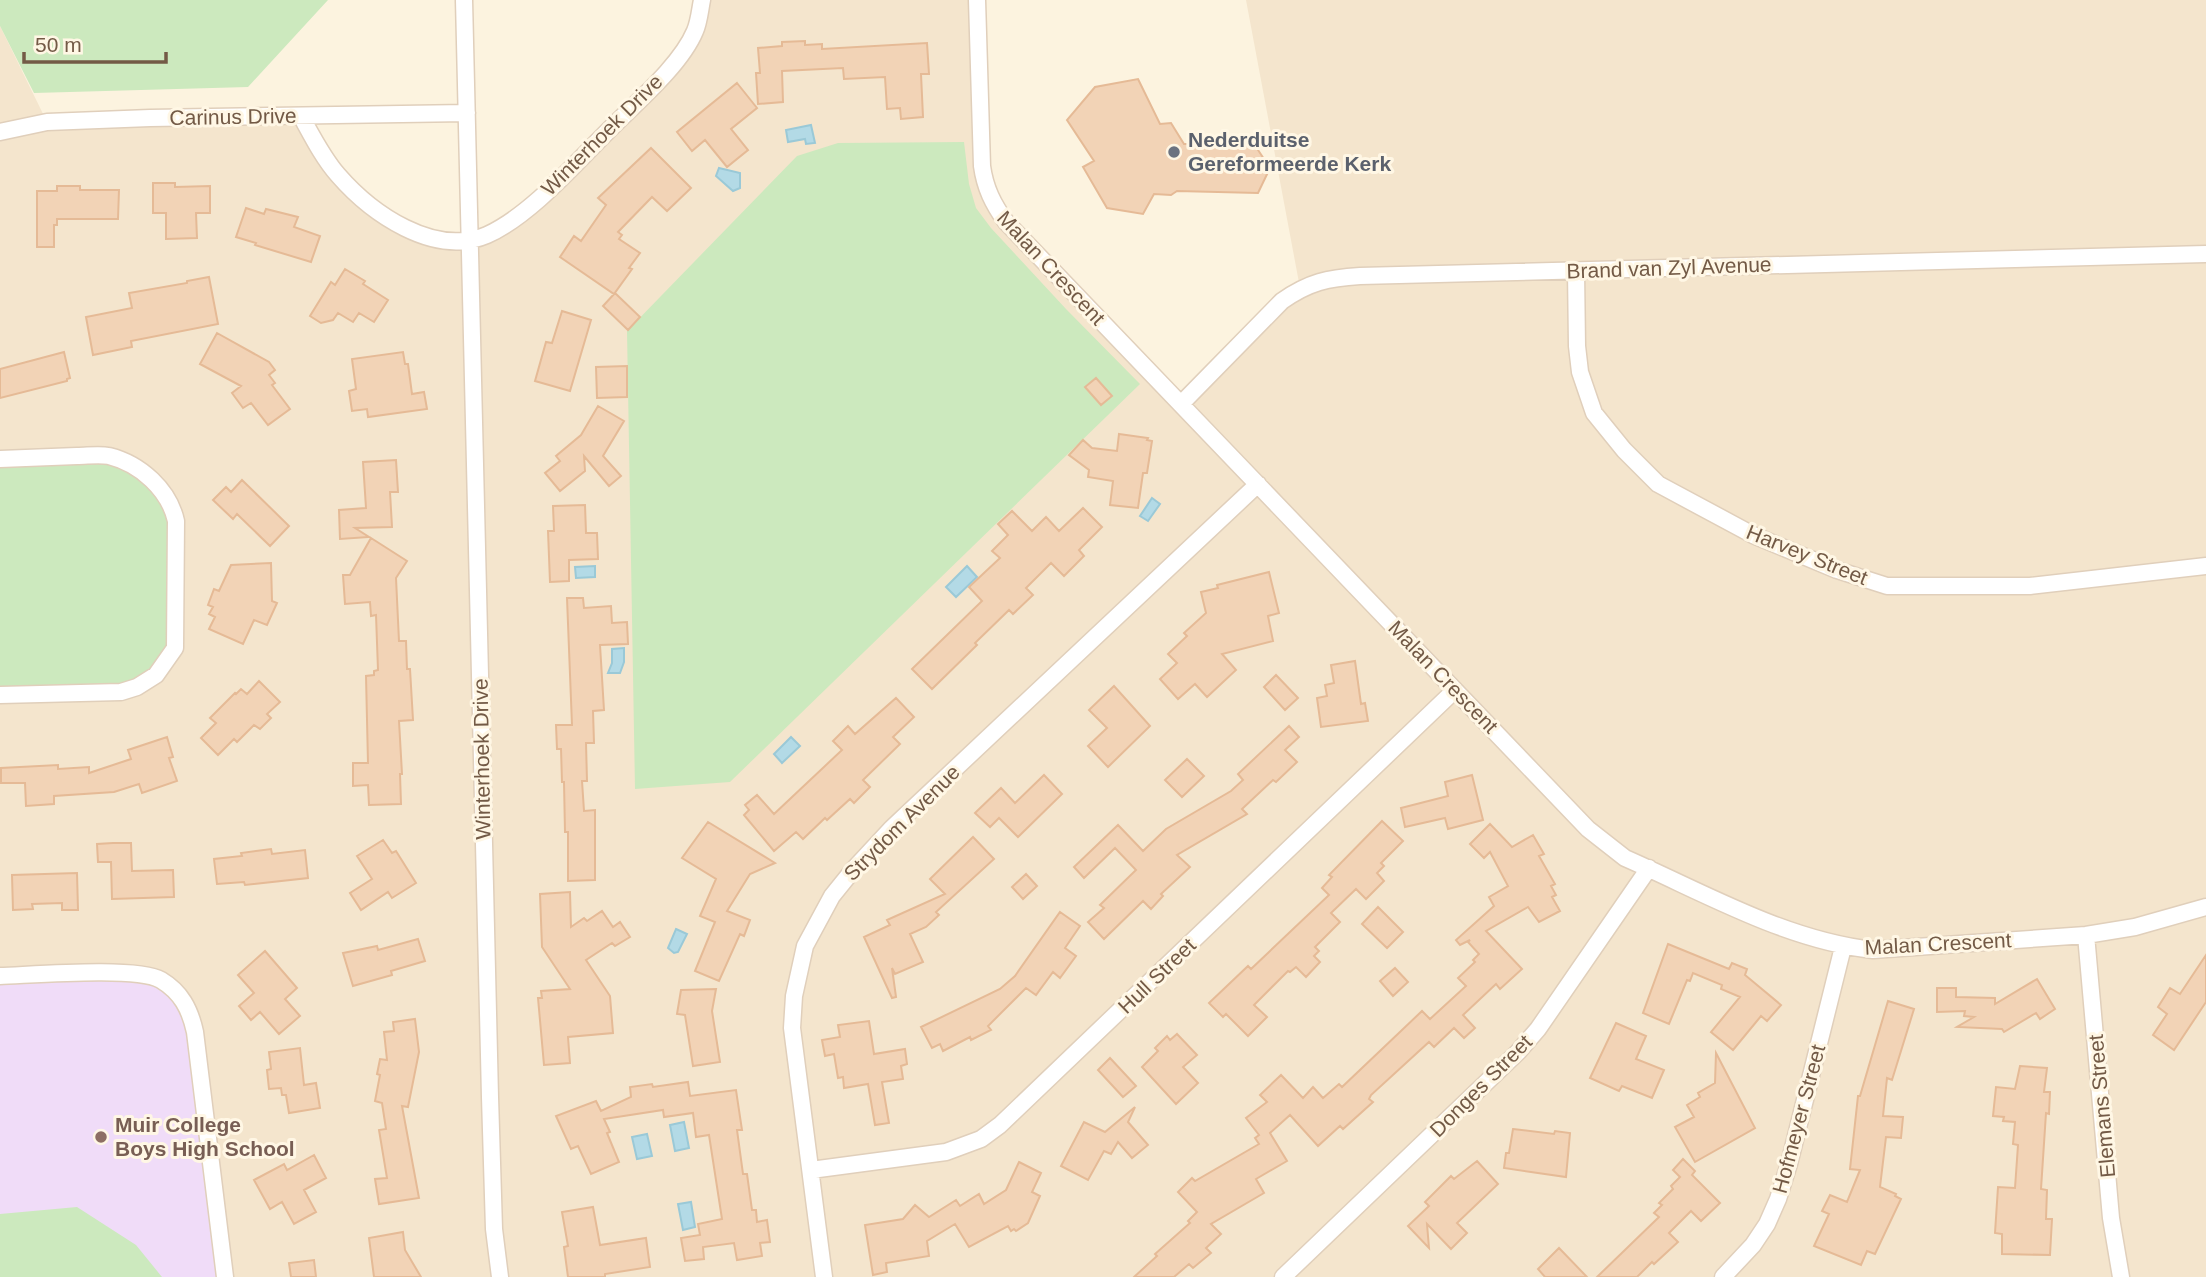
<svg xmlns="http://www.w3.org/2000/svg" width="2206" height="1277" font-family="Helvetica,sans-serif">
  <rect width="100%" height="100%" fill="#fcf3df"/>
  <!-- residential -->
  <path fill="#f4e5cd" d="M702,0H977L992,203L1181,404L1300,288L1246,0H2206V1277H0V26L47,122L301,116L375,209L434,238L511,223L694,38Z"/>
  <!-- education -->
  <path fill="#f0dcf8" d="M164,980L186,998L220,1277H0V982Z"/>
  <!-- green -->
  <path fill="#cce9be" d="M0,0H328L248,87L34,93L0,26Z
    M964,142L969,184L976,208L991,228L1066,309L1140,384L730,782L635,789L627,331L797,156L838,143Z
    M0,461H129L172,504L175,648L121,692L0,696Z
    M77,1207L136,1245L162,1277H0V1214Z"/>
  <!-- water -->
  <path fill="#b3dae6" stroke="#9ac9d7" stroke-width="2" d="M811,125L815,143L806,144L805,139L788,142L786,130Z
    M719,168L740,173V188L733,191L716,176Z
    M1152,498L1160,504L1148,521L1140,516Z
    M595,566V577L576,578L575,567Z
    M967,566L977,577L956,597L946,587Z
    M624,648V662L620,673H608L612,663V649Z
    M791,737L800,746L782,763L774,754Z
    M676,929L687,934L678,952L674,953L668,948Z
    M684,1122L689,1148L675,1151L670,1125Z
    M647,1134L652,1156L637,1159L632,1137Z
    M691,1202L695,1227L683,1230L678,1204Z"/>
  <!-- building -->
  <path fill="#f2d3b6" stroke="#e5ba96" stroke-width="2" d="M805,41V45L822,44V49L927,43L929,74H921L923,117L901,119L900,108L887,109L885,77L844,79L843,68L782,71L783,102L758,104L756,73H760L758,48L782,46V42Z
    M1138,79L1160,124L1171,123L1184,144H1254L1270,168L1258,193L1177,191L1171,195L1154,194L1143,214L1107,208L1083,167L1094,161L1067,120L1095,87Z
    M737,83L757,108L731,129L748,150L727,167L705,140L692,151L677,132Z
    M651,148L691,188L667,211L652,197L618,232L622,235L619,239L640,253L629,268L632,269L614,294L560,257L574,236L581,241L606,205L598,198Z
    M153,183H175V187L210,186V213H196L197,238L166,239V213H153Z
    M57,186H80V190H119L118,219H57V225H54V247H37V191H57Z
    M246,208L264,214L266,209L298,217L294,227L320,236L311,262L255,245L256,243L236,237Z
    M345,269L365,281L363,284L388,300L374,322L359,313L353,322L338,313L333,320L321,323L310,316L331,282L335,285Z
    M209,277L218,324L131,341L132,347L93,355L86,317L132,308L129,293L187,283V281Z
    M615,293L640,317L628,330L603,306Z
    M562,311L591,320L570,391L535,381L546,342L552,343Z
    M217,333L269,362L275,370L269,375L275,383L272,385L290,409L268,425L251,403L243,408L232,393L241,386L200,364Z
    M64,352L70,378L67,379V381L0,398V369Z
    M403,352L405,364H408L412,394L424,392L427,409L368,417L367,409L352,411L349,391L356,389L352,359Z
    M627,366V397L597,398L596,367Z
    M1096,378L1112,396L1101,405L1085,387Z
    M598,406L624,421L603,456L621,476L609,486L584,456L585,471L560,491L545,473L560,461L556,456L581,435Z
    M1119,434L1148,438L1147,440L1152,441L1147,473H1143L1138,508L1110,505L1113,481L1088,477L1089,470L1069,455L1083,440L1092,448L1117,451Z
    M396,460L398,492H390L392,527L355,528L369,537L340,539L339,510L366,508L363,462Z
    M242,480L289,526L270,546L237,514L233,519L213,500L226,487L231,492Z
    M585,505L586,533H597L598,559L569,560V581L550,582L548,531H554L553,506Z
    M1083,508L1102,527L1079,550L1084,556L1064,576L1051,563L1026,588L1033,595L1013,614L1009,610L975,643L977,645L932,689L912,669L982,601L969,587L1000,558L992,551L1008,535L998,524L1012,511L1032,531L1046,517L1059,531Z
    M371,538L407,561L396,578L399,641H406L407,669H410L413,720L399,721L402,774H400L401,804L369,805L368,785L353,786V763H368L366,676L374,675V671L378,670L376,615L371,616L370,602L345,604L343,575H350Z
    M271,563L272,601L277,603L267,625L254,620L243,644L209,629L215,617L209,614L213,607L208,605L214,589L219,591L231,565Z
    M1269,572L1279,613L1268,616L1273,641L1222,654L1236,670L1207,697L1195,684L1178,699L1160,679L1177,663L1168,654L1187,636L1184,633L1206,613L1201,592L1218,588L1217,585Z
    M567,598H583L584,608L611,606L612,623L627,622L628,644L600,645L604,710L593,711L594,743H586L587,781H582L584,811L595,810V880L568,881V832H565L564,782H562L561,749H557L556,725H572Z
    M1355,661L1361,704L1365,703L1368,721L1321,727L1317,698L1327,696L1325,685L1334,683L1331,665Z
    M1276,675L1298,698L1285,710L1264,687Z
    M259,681L280,702L267,714L271,718L260,729L254,725L237,742L234,739L218,755L201,738L216,723L210,718L235,693L236,694L241,689L247,694Z
    M1114,686L1150,726L1108,767L1088,746L1107,728L1089,710Z
    M896,698L914,717L893,737L900,744L863,780L870,787L854,803L850,799L827,820L825,818L803,839L796,832L774,851L744,815L749,810L745,805L757,795L774,814L842,750L833,741L848,726L855,734Z
    M1289,726L1299,737L1285,750L1297,762L1276,782L1273,780L1242,809L1247,814L1177,855L1190,867L1161,894L1163,896L1151,909L1143,901L1104,939L1088,922L1104,908L1100,905L1136,870L1115,848L1084,878L1074,867L1118,825L1143,851L1166,829L1231,791L1243,780L1238,774Z
    M167,737L173,757L169,758L177,781L142,793L139,784L114,792L54,796V804L26,806L25,783H1V768L58,765V769L89,767V773L131,759L128,750Z
    M1187,759L1204,776L1182,797L1165,780Z
    M1044,775L1062,794L1018,837L999,818L990,827L975,813L1001,788L1015,803Z
    M1472,775L1483,820L1448,829L1445,818L1405,827L1401,808L1448,796L1445,782Z
    M1382,821L1403,841L1381,863L1384,866L1377,873L1384,881L1366,899L1356,889L1331,913L1340,922L1315,947L1319,951L1314,956L1320,962L1306,977L1296,967L1290,972L1288,971L1254,1005L1267,1017L1248,1036L1226,1014L1223,1017L1209,1003L1248,966L1251,969L1329,895L1322,888L1332,877L1329,875Z
    M708,822L775,863L750,874L727,911L750,920L744,936L740,934L719,981L695,971L715,922L700,916L716,879L682,858Z
    M1490,824L1512,847L1533,835L1544,854L1539,856L1555,884L1551,886L1556,895L1552,897L1560,911L1539,922L1528,907L1486,931L1522,969L1500,989L1496,984L1463,1015L1475,1028L1464,1038L1454,1028L1434,1047L1429,1042L1371,1095L1369,1099L1373,1102L1343,1129L1340,1126L1318,1146L1290,1115L1270,1133L1287,1161L1256,1179L1264,1193L1211,1224L1221,1234L1206,1248L1211,1253L1193,1268L1189,1264L1174,1277H1134L1157,1256L1155,1254L1190,1223L1188,1221L1197,1212L1178,1192L1192,1178L1195,1181L1259,1144L1255,1138L1259,1135L1246,1118L1267,1102L1260,1095L1281,1075L1303,1098L1313,1087L1323,1098L1339,1084L1342,1087L1422,1011L1430,1019L1466,986L1458,978L1475,962L1473,960L1479,954L1468,942L1470,940L1460,945L1456,940L1494,906L1489,897L1508,886L1490,852L1484,858L1470,844Z
    M973,837L994,859L936,912L939,915L926,927L910,934L923,962L895,974L892,968L896,997L892,998L864,937L890,925L887,920L945,894L930,879Z
    M383,840L392,853L396,851L416,883L392,898L388,892L361,910L350,893L372,879L357,856Z
    M113,843H131L132,871L173,870L174,897L112,899L111,862H98L97,844Z
    M271,849L272,854L305,850L308,878L245,885L244,882L217,884L214,859L242,856L241,853Z
    M77,873L78,910H62V903L32,904L33,909L13,910L12,875Z
    M1026,874L1037,886L1023,899L1012,887Z
    M570,892L571,927L584,918L587,921L602,911L613,927L620,922L630,937L615,946L612,943L586,960L610,996L613,1033L568,1037L570,1063L544,1065L538,998H542L541,991L570,989L542,947L540,894Z
    M1378,907L1403,932L1387,948L1362,924Z
    M1060,912L1080,926L1065,948L1076,956L1060,978L1053,972L1036,995L1026,988L988,1026L991,1030L971,1040L970,1037L943,1051L940,1044L932,1048L921,1027L1000,989L1015,976Z
    M418,939L425,961L391,971L392,975L353,986L343,953L377,946L378,950Z
    M1668,944L1729,969L1732,963L1747,969L1745,975L1781,1005L1767,1021L1761,1016L1733,1050L1711,1032L1740,997L1721,989L1722,985L1693,973L1690,981L1687,980L1669,1024L1643,1013Z
    M265,951L297,988L285,999L300,1016L279,1034L260,1012L251,1020L239,1006L254,993L238,975Z
    M2206,955V1002L2174,1050L2153,1035L2167,1014L2158,1007L2170,988L2180,994Z
    M1395,968L1408,982L1393,996L1380,981Z
    M2037,979L2055,1009L2040,1019L2036,1013L2004,1032L2002,1029L1957,1027L1974,1017L1964,1016L1965,1011L1937,1012V988H1956V997L1995,998V1004Z
    M716,989L712,1011L720,1062L693,1066L685,1015L677,1014L681,990Z
    M1888,1001L1914,1009L1892,1080L1887,1078L1883,1116L1903,1117L1901,1138L1886,1137L1880,1187L1896,1194L1895,1196L1901,1199L1875,1254L1867,1251L1861,1265L1814,1246L1829,1214L1822,1211L1830,1195L1847,1202L1860,1170L1850,1169L1858,1096H1860Z
    M415,1019L419,1052L408,1107L402,1106L419,1198L379,1204L375,1179L387,1178L379,1130L386,1129L382,1103L375,1101L380,1075L377,1074L380,1059L387,1060L384,1032L394,1031L393,1022Z
    M869,1021L874,1054L905,1049L907,1064L901,1066L903,1079L882,1082L889,1123L875,1125L868,1084L844,1088L843,1077L838,1078L834,1054L825,1056L822,1040L840,1037L838,1025Z
    M1616,1023L1646,1036L1636,1059L1664,1070L1652,1098L1622,1086L1619,1091L1590,1078Z
    M1177,1034L1197,1055L1183,1067L1198,1083L1176,1104L1142,1067L1158,1051L1155,1048L1167,1036L1170,1040Z
    M300,1048L304,1085L316,1083L320,1108L289,1113L286,1095H282L281,1088L269,1089L267,1070L271,1069L269,1052Z
    M1716,1053L1755,1128L1695,1162L1675,1127L1694,1117L1687,1105L1700,1097L1698,1093L1715,1083Z
    M1110,1058L1136,1086L1123,1097L1098,1070Z
    M2020,1066L2047,1068L2044,1092H2050L2049,1114L2046,1113L2041,1189L2047,1190L2046,1219H2052L2050,1255L2002,1254V1234L1995,1233L1998,1187L2015,1188L2018,1145L2013,1144L2015,1122L2003,1121L2004,1117L1993,1116L1996,1087L2015,1089Z
    M688,1082L690,1096L736,1090L742,1130H737L743,1174H747L752,1210H756L757,1222L767,1220L770,1242L760,1243L762,1256L737,1260L734,1243L703,1247L704,1259L685,1261L681,1238L700,1235L698,1224L722,1219L709,1135L696,1137L693,1113L664,1117L663,1110L604,1119L610,1132L607,1133L619,1162L591,1174L578,1146L571,1149L556,1116L596,1101L601,1111L631,1097L630,1087L652,1084L653,1087Z
    M1135,1107L1128,1122L1148,1145L1132,1158L1118,1142L1111,1154L1104,1151L1088,1180L1061,1166L1084,1122L1105,1132Z
    M1513,1129L1554,1134L1555,1131L1570,1133L1566,1177L1504,1168L1506,1153H1509Z
    M314,1155L326,1178L304,1190L316,1212L294,1224L282,1202L270,1209L254,1180L284,1164L287,1170Z
    M1683,1159L1695,1171L1692,1175L1720,1203L1701,1221L1691,1211L1669,1233L1678,1242L1654,1264L1652,1262L1637,1277H1597L1659,1217L1654,1213L1662,1205L1659,1203L1673,1189L1671,1186L1680,1177L1673,1170Z
    M1477,1161L1498,1184L1457,1223L1467,1233L1451,1249L1427,1224L1429,1248L1408,1226L1429,1206L1425,1202L1451,1176L1454,1179Z
    M1019,1162L1041,1173L1032,1192L1040,1196L1028,1223L1016,1231L1014,1229L1011,1231L1008,1226L969,1247L955,1224L927,1241L929,1256L886,1263L887,1272L873,1275L865,1225L903,1219L915,1205L929,1217L956,1200L960,1206L979,1194L984,1204L1006,1190Z
    M593,1207L600,1245L646,1238L650,1267L605,1274V1277H568L564,1247L568,1246L562,1212Z
    M403,1232L405,1250L421,1277H374L369,1238Z
    M1559,1248L1587,1277H1545L1538,1269Z
    M314,1260L316,1277H291L289,1263Z"/>
  <g fill="none" stroke-linecap="round" stroke-linejoin="round">
    <!-- minor casing -->
    <g stroke="#e0cfbb" stroke-width="19">
      <path id="minor" d="M464,0L490,1097L494,1229L500,1277
        M977,0L982,166C985,188 993,204 1006,222L1588,829L1625,858C1705,893 1785,940 1873,950L2086,935L2135,927L2206,907
        M301,116C312,136 323,158 338,175C371,213 434,258 487,235C529,216 572,167 604,135C632,106 680,67 695,31C699,22 700,10 702,0
        M0,132L47,122L150,118L467,113
        M1576,271L1577,346L1580,372L1594,413L1624,450L1658,484L1753,535L1837,570L1887,586H2030L2206,566
        M1181,404L1282,301C1309,282 1328,278 1360,276L2206,254
        M0,459C26,458 51,457 77,456C87,456 99,454 109,456C141,464 169,490 176,521L175,648L156,675L137,687L121,692L0,695
        M2086,935L2111,1218L2121,1277
        M0,976C32,975 137,966 161,980C181,992 190,1009 195,1032L225,1277
        M811,1170L946,1152L981,1139L1000,1125L1455,690
        M824,1277L792,1028L794,996L805,946L832,896L853,870L892,828L1258,484
        M1283,1277L1518,1052L1538,1029L1649,868
        M1723,1277L1753,1245L1767,1224L1778,1199L1789,1164L1843,947"/>
    </g>
    <!-- minor -->
    <use href="#minor" stroke="#fff" stroke-width="16"/>
  </g>
  <!-- markers -->
  <circle fill="#6b7280" stroke="#fff7e5" stroke-width="2.5" cx="1174" cy="152" r="7"/>
  <circle fill="#8d6e63" stroke="#fff7e5" stroke-width="2.5" cx="101" cy="1137" r="7"/>
  <g text-anchor="middle" stroke-width="6" stroke-linejoin="round" paint-order="stroke">
    <!-- street labels -->
    <g font-size="21" fill="#735a46" stroke="#fff7e5">
      <text transform="translate(233 117) rotate(-1)" y="7">Carinus Drive</text>
      <text transform="translate(602 135) rotate(-45)" y="7">Winterhoek Drive</text>
      <text transform="translate(1051 268) rotate(47)" y="7">Malan Crescent</text>
      <text transform="translate(1669 268) rotate(-2)" y="7">Brand van Zyl Avenue</text>
      <text transform="translate(1807 555) rotate(22)" y="7">Harvey Street</text>
      <text transform="translate(1443 677) rotate(46)" y="7">Malan Crescent</text>
      <text transform="translate(482 759) rotate(-91)" y="7">Winterhoek Drive</text>
      <text transform="translate(902 823) rotate(-45)" y="7">Strydom Avenue</text>
      <text transform="translate(1938 944) rotate(-3)" y="7">Malan Crescent</text>
      <text transform="translate(1157 976) rotate(-44)" y="7">Hull Street</text>
      <text transform="translate(1481 1086) rotate(-45)" y="7">Donges Street</text>
      <text transform="translate(2102 1106) rotate(-95)" y="7">Elemans Street</text>
      <text transform="translate(1799 1119) rotate(-75)" y="7">Hofmeyer Street</text>
    </g>
    <!-- worship labels -->
    <g font-size="21" font-weight="bold" fill="#5b616d" stroke="#fff7e5" text-anchor="start">
      <text x="1188" y="147">Nederduitse<tspan x="1188" dy="24">Gereformeerde Kerk</tspan></text>
    </g>
    <!-- education labels -->
    <g font-size="21" font-weight="bold" fill="#785e54" stroke="#fff7e5" text-anchor="start">
      <text x="115" y="1132">Muir College<tspan x="115" dy="24">Boys High School</tspan></text>
    </g>
  </g>
  <!-- scale -->
  <path d="M24 52v10h142v-10" fill="none" stroke="#735a46" stroke-width="3.5"/>
  <text x="35" y="52" font-size="21" fill="#735a46" stroke="#fff7e5" stroke-width="5" paint-order="stroke">50 m</text>
</svg>
